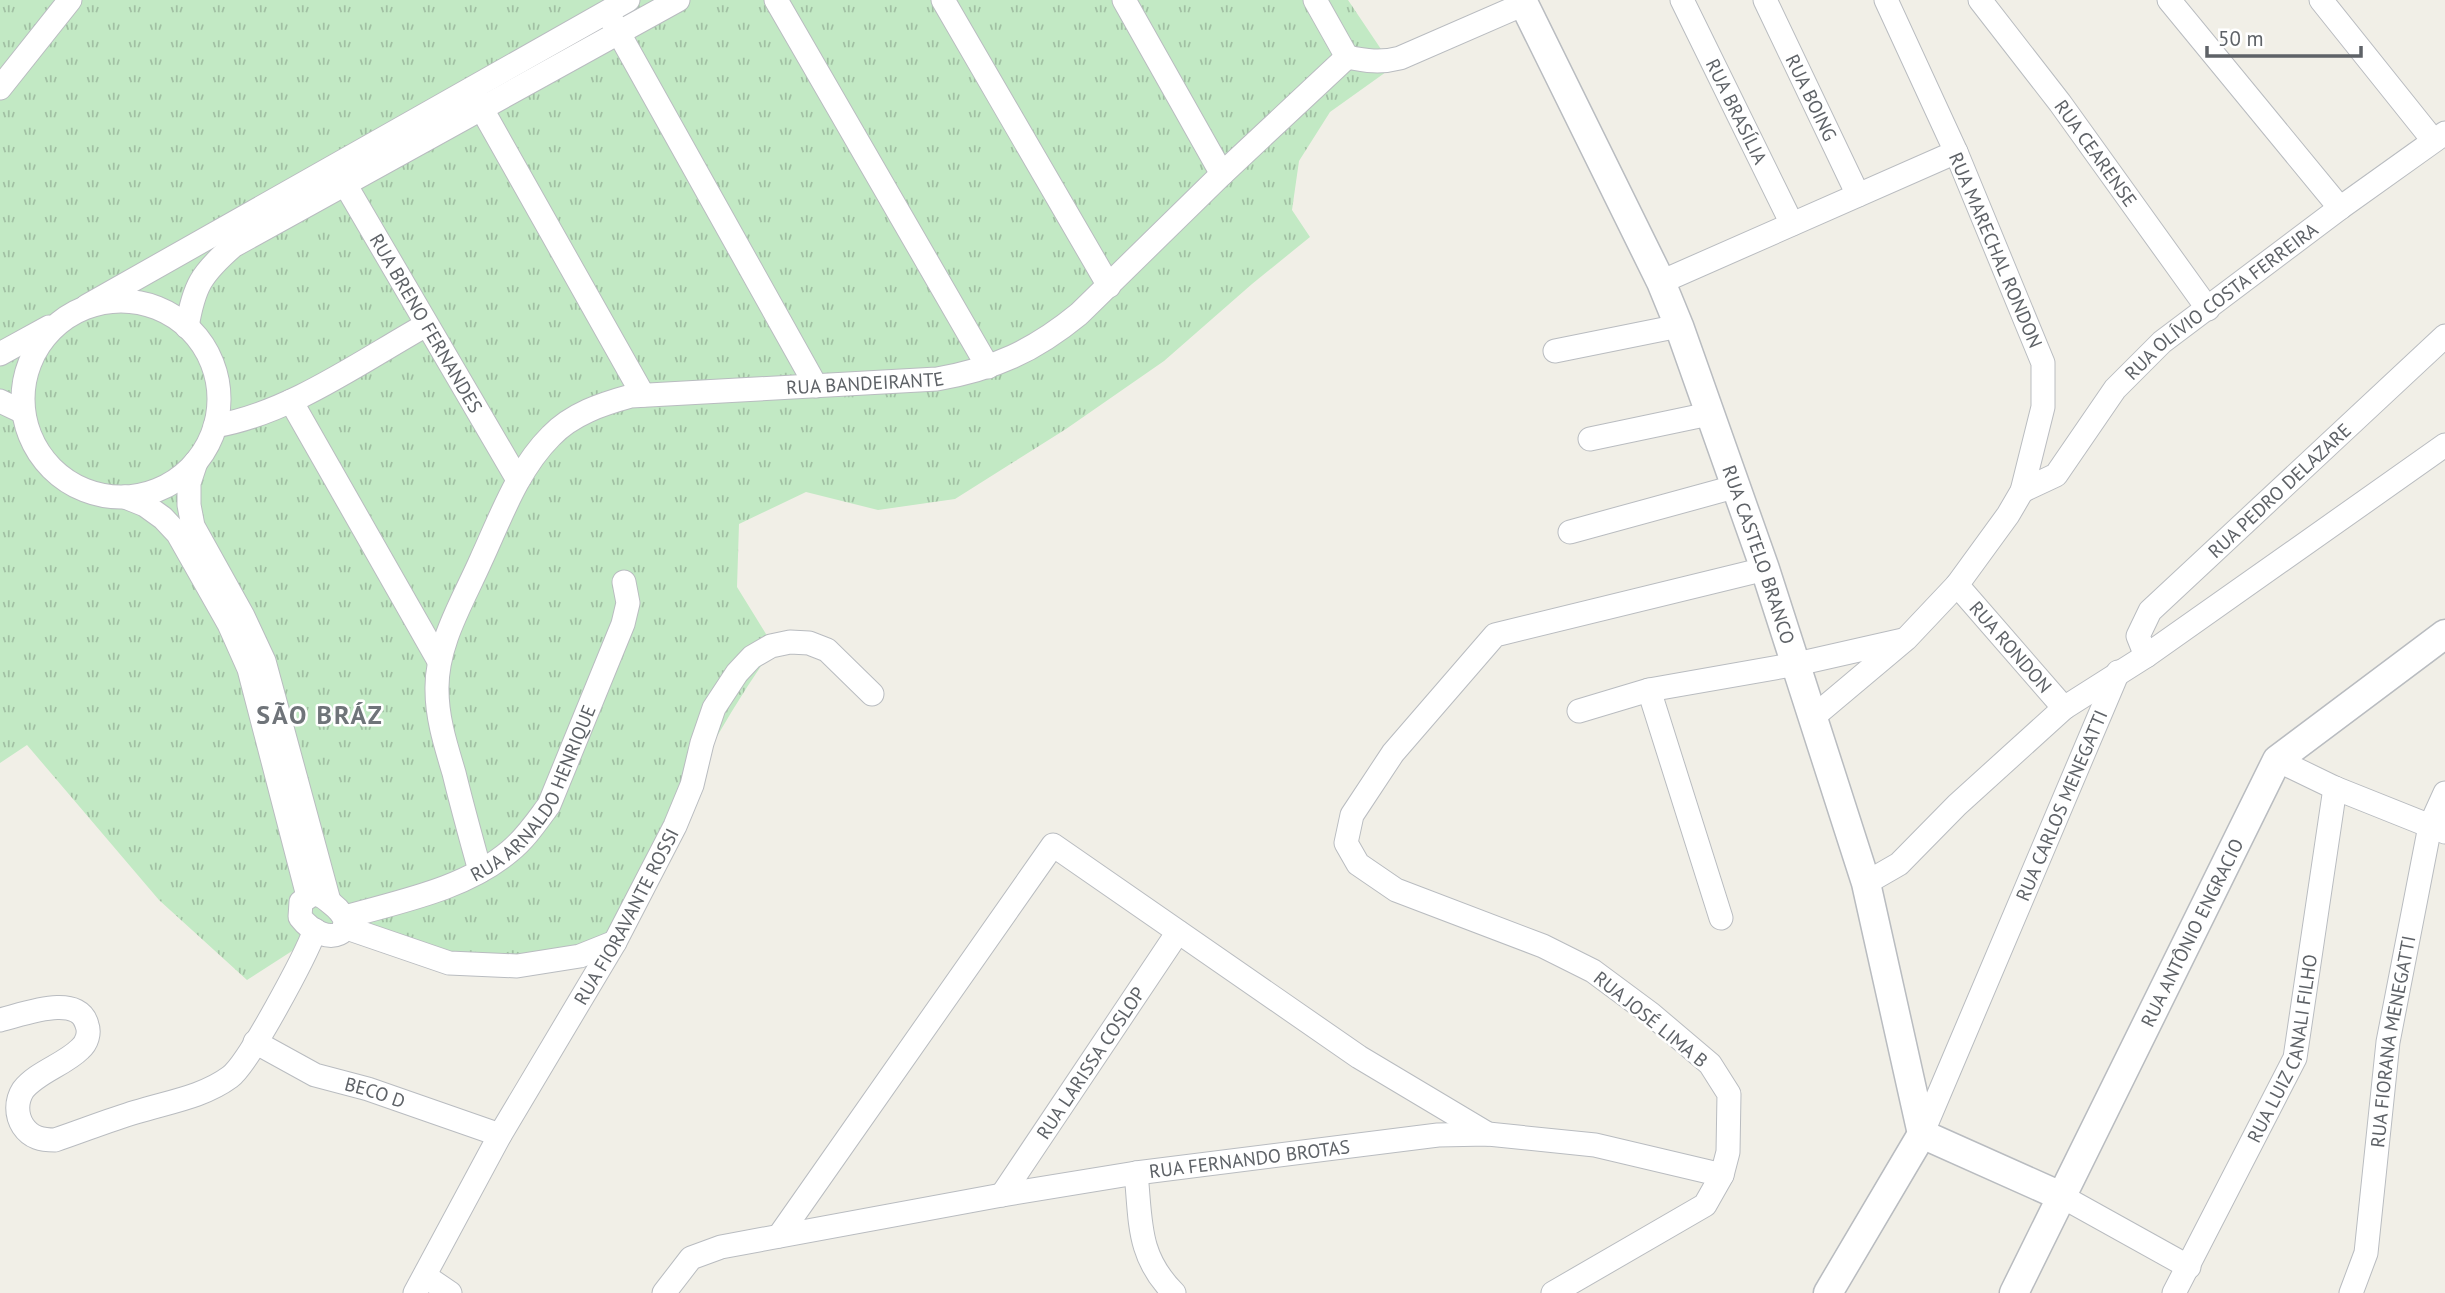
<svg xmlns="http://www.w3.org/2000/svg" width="2445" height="1293" font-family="'PT Sans',sans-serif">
  <defs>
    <pattern id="grass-tufts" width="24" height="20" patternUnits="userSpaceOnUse" patternTransform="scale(1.75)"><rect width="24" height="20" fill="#c2e9c4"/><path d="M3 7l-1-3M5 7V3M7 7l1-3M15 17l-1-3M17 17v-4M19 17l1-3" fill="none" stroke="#a1c0a3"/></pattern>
  </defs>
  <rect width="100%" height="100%" fill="#f1efe7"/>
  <!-- grass -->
  <path fill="url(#grass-tufts)" d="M0,0H1348L1393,67L1330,112L1299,161L1292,210L1310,237L1252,284L1164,361L1066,429L955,499L878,510L806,492L739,524L737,587L774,647C714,732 668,826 618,917L602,938L577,955L471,965L334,924L247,980L159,900L27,745L0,763Z"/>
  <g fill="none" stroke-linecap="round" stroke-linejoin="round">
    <!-- minor casing -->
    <g stroke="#b9bcc0" stroke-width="25">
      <g id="minor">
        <path d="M776,0L988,367"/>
        <path d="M943,0L1109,286"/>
        <path d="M1124,0L1222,174"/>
        <path d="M1315,0L1347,57"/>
        <path id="s1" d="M1682,0L1792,224"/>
        <path id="s2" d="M1765,0L1858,195"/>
        <path id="s3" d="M1980,0L2060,103L2208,309"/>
        <path d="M2169,0L2340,208"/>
        <path d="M2321,0L2433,140"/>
        <path d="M611,19L816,386"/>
        <path d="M1347,57C1366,61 1381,63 1400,58L1524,4"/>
        <path d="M0,88L70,0"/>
        <path d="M474,95L643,395"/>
        <path id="s4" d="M338,172L518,480"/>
        <path d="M1661,282L1956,152"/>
        <circle cx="121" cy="399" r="98"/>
        <path d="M87,306L628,0"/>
        <path d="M187,327C194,286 201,274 233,246L678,0"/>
        <path d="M1555,351L1679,326"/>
        <path d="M0,354L49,327"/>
        <path d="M0,401L23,412"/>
        <path d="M291,401L439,661"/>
        <path d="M215,426C290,413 360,362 426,325"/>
        <path d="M1590,439L1709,414"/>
        <path d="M196,462L189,483V505L193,526L243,616L264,661L329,901"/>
        <path id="s5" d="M2022,491L2056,475L2115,389L2162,342L2340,208L2445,133"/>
        <path d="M125,497L145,505L163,518L178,534L229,624L249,669L308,896"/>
        <path d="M1570,532L1734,487"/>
        <path id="s6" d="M1957,585L2064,708"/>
        <path id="s7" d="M2146,656L2138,636L2150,611L2445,336"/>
        <path d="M1649,690L1721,918"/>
        <path d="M1579,711L1649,690L1797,664L1903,640"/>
        <path d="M1812,718L1906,639L1957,585L2008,515L2022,491L2043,407V363L1956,152L1886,0"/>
        <path d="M2277,760L2335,788L2445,832"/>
        <path id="s8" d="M480,871C471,838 462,806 454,773C446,746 437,719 437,690C436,644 463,601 481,560C501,517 517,470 551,436C572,414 602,404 631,396L937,379C994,369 1034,351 1079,314L1222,174L1347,57"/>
        <path d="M1866,883L1899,864L1957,805L2064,708L2146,656L2445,445"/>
        <path d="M313,894C322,895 325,898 332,904C366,931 327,952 300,917L301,902Z"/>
        <path id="s9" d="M345,917C401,901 465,889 510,851C526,838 537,821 549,805L623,624L628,603L624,582"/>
        <path d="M344,927L449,963L517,966L580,956L615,942"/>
        <path d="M0,1020C22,1015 79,992 87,1025C90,1033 87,1043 80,1049C64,1065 37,1072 23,1090C16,1101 16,1115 23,1126C31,1138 42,1140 55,1140C82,1131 109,1120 136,1112C168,1102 203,1097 230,1077C249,1063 306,955 315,930"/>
        <path id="s10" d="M255,1042L315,1075L368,1089L500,1135"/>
        <path id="s11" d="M1922,1134L2118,672"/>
        <path d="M1136,1173C1141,1222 1137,1256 1174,1293"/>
        <path id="s12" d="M1002,1195L1178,932"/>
        <path d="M2063,1197L2189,1267"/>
        <path d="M779,1236L1053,845L1359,1057L1488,1134"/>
        <path d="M425,1276L450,1293"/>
        <path id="s13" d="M415,1293L500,1135L615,942L675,826L692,785L702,743L714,708L737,673L752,657L771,646L790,642L809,643L827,650L872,694"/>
        <path id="s14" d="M664,1293L691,1258L721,1247L1002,1195L1136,1173L1438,1135L1488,1134L1595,1145L1722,1175"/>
        <path d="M1553,1293L1705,1205L1722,1175L1728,1152L1729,1094L1710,1064L1651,1014L1593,971L1543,946L1396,890L1358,864L1346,843L1352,815L1393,753L1495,635L1765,569"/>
        <path id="s15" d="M2174,1293L2295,1058L2335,788"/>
        <path id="s16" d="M2351,1293L2366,1253L2388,1042L2430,826L2445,793"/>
      </g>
    </g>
    <!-- tertiary casing -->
    <g stroke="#b9bcc0" stroke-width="31">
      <g id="tertiary">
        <path id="s17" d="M1522,0L1661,282L1679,326L1765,569L1866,883L1922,1134"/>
        <path d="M1922,1134L2063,1197"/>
        <path d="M1828,1293L1922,1134"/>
        <path id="s18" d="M2014,1293L2277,760L2445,634"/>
      </g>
    </g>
    <!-- minor -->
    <use href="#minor" stroke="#fff" stroke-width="23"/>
    <!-- tertiary -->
    <use href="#tertiary" stroke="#fff" stroke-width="28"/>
  </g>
  <g text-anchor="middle" stroke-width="5" stroke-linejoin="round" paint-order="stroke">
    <!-- street labels -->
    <g font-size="19" fill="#5e6267" stroke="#fff">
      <text dy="7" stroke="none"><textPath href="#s2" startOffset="108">RUA BOING</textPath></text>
      <text dy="7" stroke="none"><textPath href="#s1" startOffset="124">RUA BRASÍLIA</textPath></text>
      <text dy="7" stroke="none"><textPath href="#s3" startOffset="192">RUA CEARENSE</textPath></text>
      <text transform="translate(1996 250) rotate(67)" y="7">RUA MARECHAL RONDON</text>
      <text dy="7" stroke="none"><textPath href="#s5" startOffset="280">RUA OLÍVIO COSTA FERREIRA</textPath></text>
      <text dy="7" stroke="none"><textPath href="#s4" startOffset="175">RUA BRENO FERNANDES</textPath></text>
      <text dy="7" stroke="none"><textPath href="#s8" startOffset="793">RUA BANDEIRANTE</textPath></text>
      <text dy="7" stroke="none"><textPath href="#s7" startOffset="226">RUA PEDRO DELAZARE</textPath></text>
      <text dy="7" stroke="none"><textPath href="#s17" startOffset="604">RUA CASTELO BRANCO</textPath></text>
      <text dy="7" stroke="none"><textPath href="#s6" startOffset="82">RUA RONDON</textPath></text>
      <text dy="7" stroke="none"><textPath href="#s9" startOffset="240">RUA ARNALDO HENRIQUE</textPath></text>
      <text dy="7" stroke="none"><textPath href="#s11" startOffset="357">RUA CARLOS MENEGATTI</textPath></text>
      <text dy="7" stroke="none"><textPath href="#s13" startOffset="432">RUA FIORAVANTE ROSSI</textPath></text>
      <text dy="7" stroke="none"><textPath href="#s18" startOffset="402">RUA ANTÔNIO ENGRACIO</textPath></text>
      <text transform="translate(1651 1019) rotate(39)" y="7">RUA JOSÉ LIMA B</text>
      <text dy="7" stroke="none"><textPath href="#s16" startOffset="256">RUA FIORANA MENEGATTI</textPath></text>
      <text dy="7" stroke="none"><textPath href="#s15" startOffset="270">RUA LUIZ CANALI FILHO</textPath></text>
      <text dy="7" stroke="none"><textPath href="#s12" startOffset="159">RUA LARISSA COSLOP</textPath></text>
      <text dy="7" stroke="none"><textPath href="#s10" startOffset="131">BECO D</textPath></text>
      <text dy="7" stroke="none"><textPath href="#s14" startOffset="612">RUA FERNANDO BROTAS</textPath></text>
    </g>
    <!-- district labels -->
    <g font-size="26" font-weight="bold" letter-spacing="2" fill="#6f7479" stroke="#fff">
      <text x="320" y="724">SÃO BRÁZ</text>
    </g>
  </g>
  <!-- scale -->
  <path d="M2207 46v10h154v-10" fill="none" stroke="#5e6267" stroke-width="3.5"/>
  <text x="2218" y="46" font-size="21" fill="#5e6267" stroke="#ffffff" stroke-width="5" paint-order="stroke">50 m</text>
</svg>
